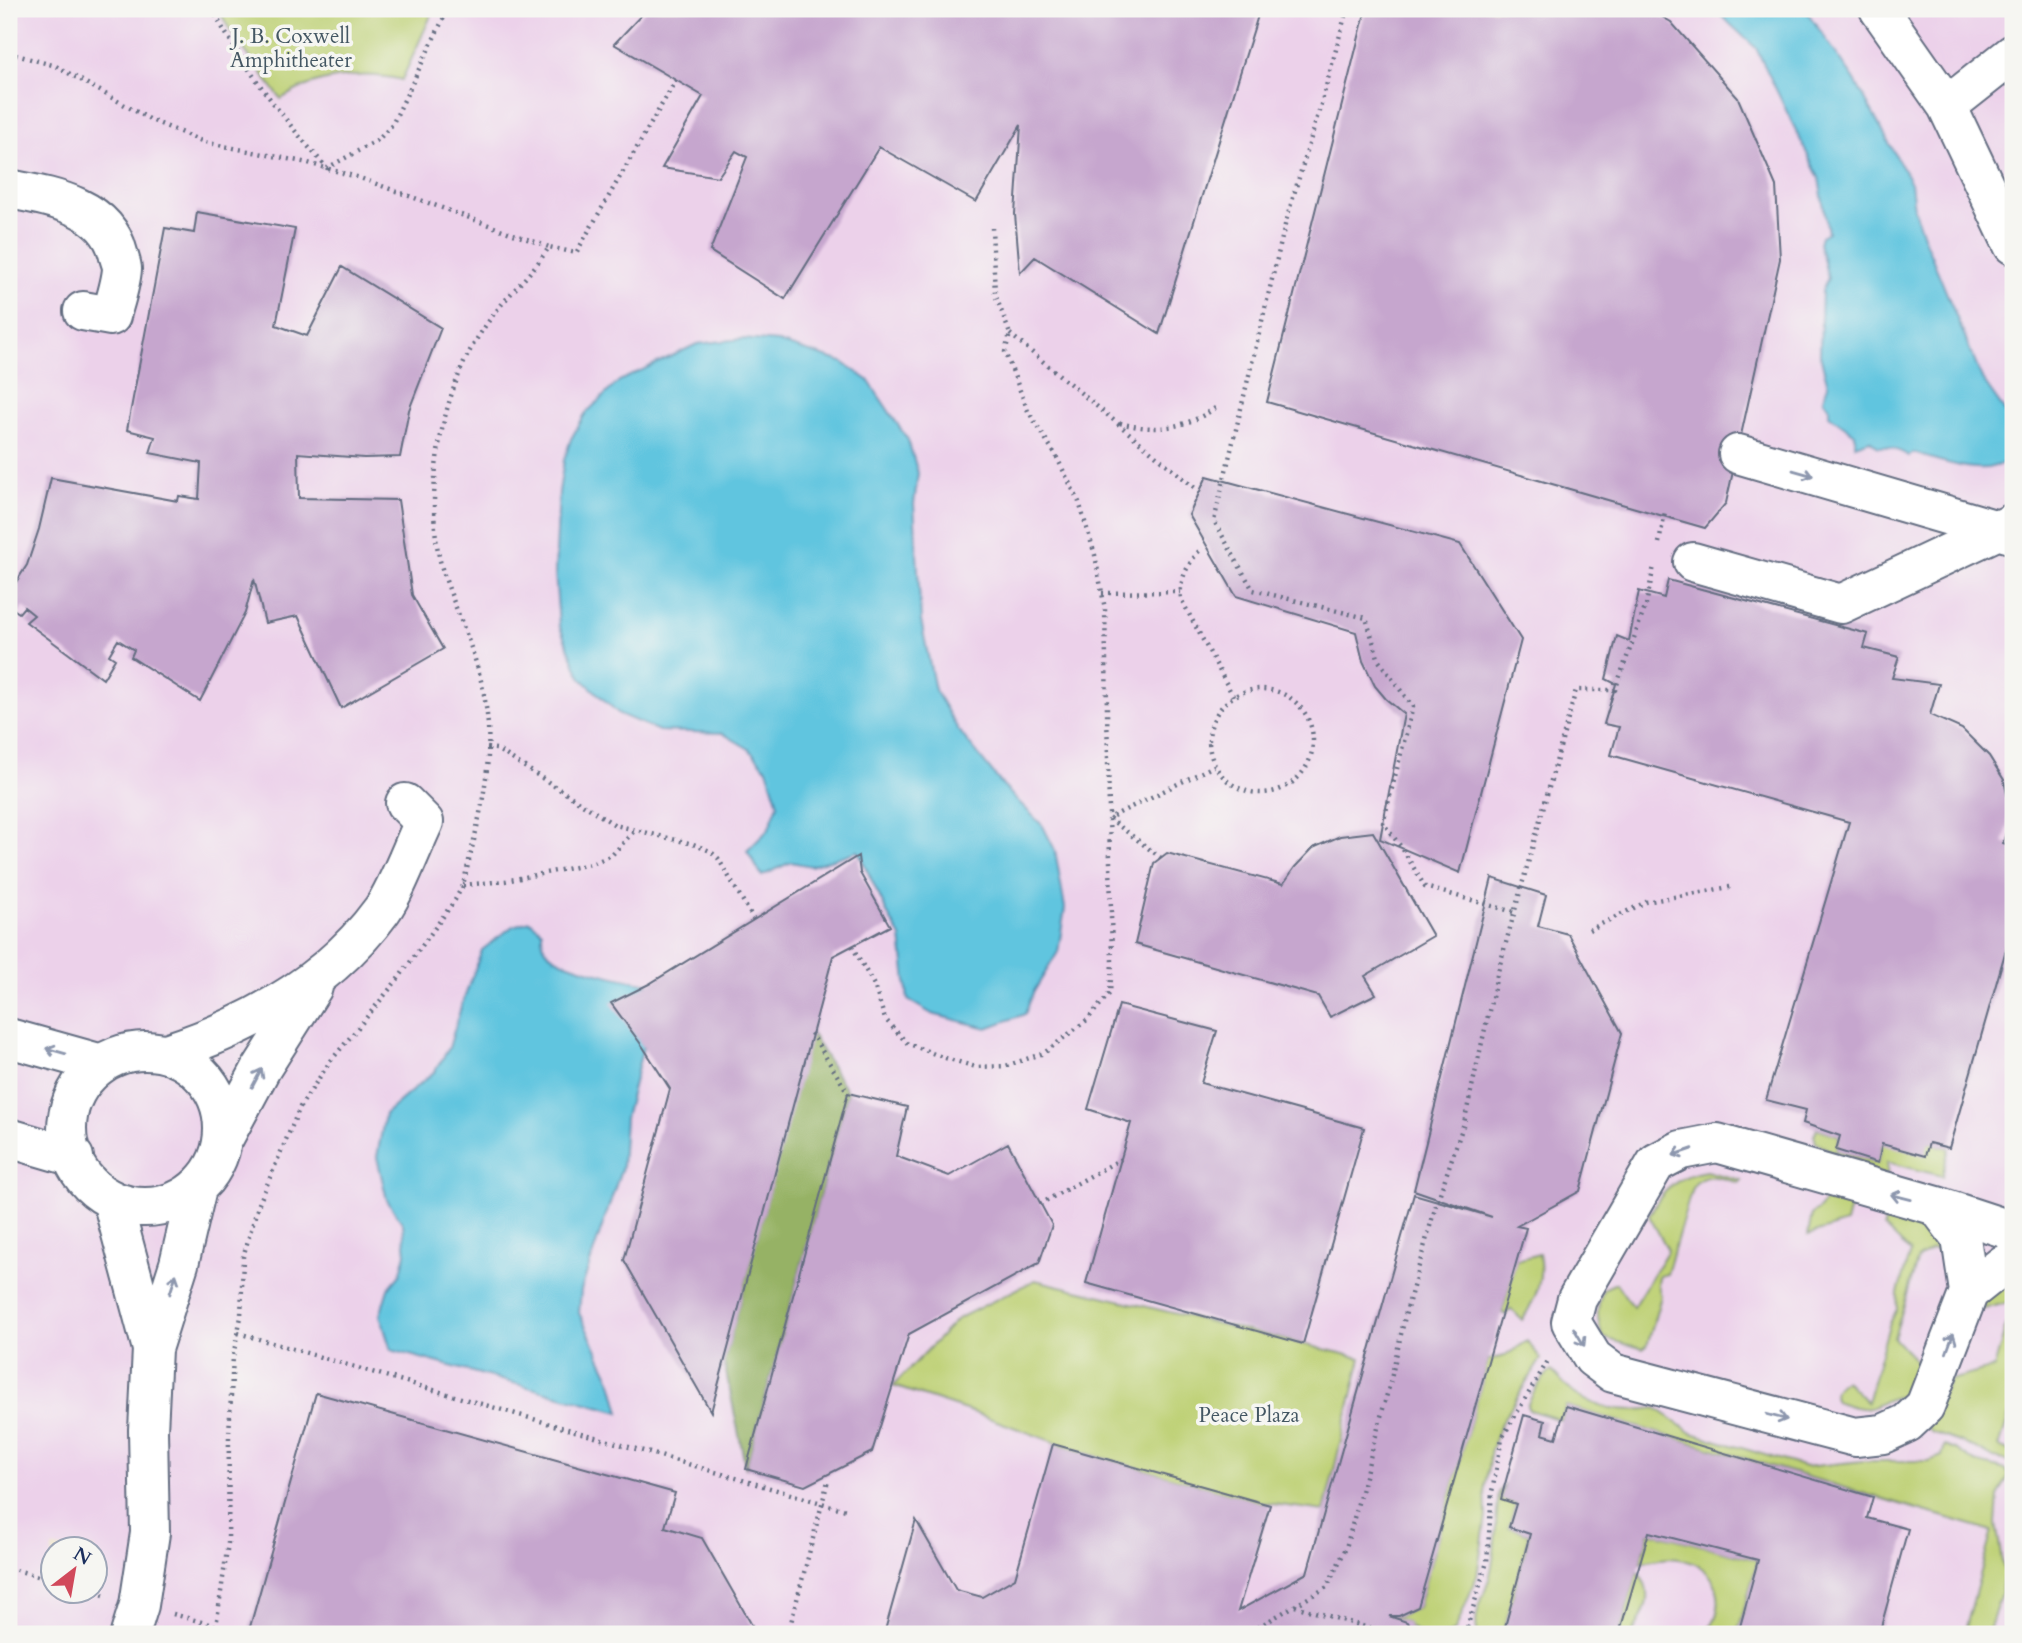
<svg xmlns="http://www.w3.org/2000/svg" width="2022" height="1643" font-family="Cardo,serif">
  <rect width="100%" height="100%" fill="#f6f6f2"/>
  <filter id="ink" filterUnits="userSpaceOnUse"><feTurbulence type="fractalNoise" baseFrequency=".0143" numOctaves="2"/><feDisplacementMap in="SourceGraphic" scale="14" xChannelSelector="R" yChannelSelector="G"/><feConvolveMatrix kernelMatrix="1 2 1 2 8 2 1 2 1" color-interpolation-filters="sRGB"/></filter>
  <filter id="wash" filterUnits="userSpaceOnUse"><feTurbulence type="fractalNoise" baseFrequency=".00686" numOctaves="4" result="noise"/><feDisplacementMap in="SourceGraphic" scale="28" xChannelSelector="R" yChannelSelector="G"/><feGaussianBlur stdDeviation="1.57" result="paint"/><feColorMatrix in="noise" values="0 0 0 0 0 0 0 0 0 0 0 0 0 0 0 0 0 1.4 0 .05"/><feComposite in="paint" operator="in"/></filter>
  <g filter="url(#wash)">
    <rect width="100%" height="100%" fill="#ede1c3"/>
    <!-- built -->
    <path fill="#ecd1ea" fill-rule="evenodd" d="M9,9H2013V1634H9ZM52,1548H94V1590H52Z"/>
    <!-- green -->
    <path fill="#bdd073" stroke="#6c8068" stroke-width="2" d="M218,9H434L402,80C363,70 314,77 281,99L231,32Z
      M1817,1128L1840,1136L1836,1150L1878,1163L1882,1144L1929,1143L1949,1148L1942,1176L1887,1162L1888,1171L1885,1175L1836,1162V1153L1816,1143L1814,1135Z
      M1706,1171L1741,1180L1739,1183C1721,1178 1704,1169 1692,1188L1667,1274L1659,1276L1658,1285L1661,1296L1647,1346L1643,1349L1604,1338C1595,1320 1597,1307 1603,1289L1616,1283L1633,1307L1668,1250L1649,1216C1661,1191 1678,1175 1706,1171Z
      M1831,1190L1857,1202L1849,1211L1846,1223L1808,1235L1812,1214L1819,1209Z
      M1901,1212L1913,1213L1947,1235L1945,1254L1933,1249L1918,1258L1894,1338L1924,1370L1905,1403L1896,1397C1886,1399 1878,1406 1869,1408C1858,1410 1845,1404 1835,1401C1832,1391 1836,1385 1845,1380L1867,1402L1889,1325L1897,1309L1898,1293L1910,1252L1884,1227L1885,1221Z
      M1539,1254C1544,1279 1536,1299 1522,1320L1511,1309L1505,1315L1502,1312L1516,1260Z
      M2013,1274V1403L1999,1447L2013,1453V1462L1994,1458L1976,1448L1931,1432L1925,1425L1950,1380L1994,1368L2013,1301L1981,1310L1977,1307Z
      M1035,1280L1361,1358L1324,1511L1258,1502L1078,1451L978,1414L893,1386L957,1319Z
      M1527,1341L1541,1359L1501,1423L1491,1449L1485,1486L1486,1517L1477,1576L1455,1631C1443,1639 1414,1636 1406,1622L1389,1616H1399L1418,1607L1488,1360L1505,1356Z
      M1551,1371C1560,1377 1566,1388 1575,1394C1599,1410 1628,1412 1656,1408L1692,1433L1805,1467L1862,1461H1929L1942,1456L1945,1445L1957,1450L1975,1462L2006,1470L2009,1475L1998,1497L1996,1523L2004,1574L2001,1593L1988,1634H1965V1631L1992,1531L1566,1406L1561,1420L1529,1410L1527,1406C1532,1395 1540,1379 1551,1371Z
      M1505,1485L1501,1499L1516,1504L1509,1527L1530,1534L1503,1634H1478C1471,1615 1486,1594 1490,1575C1497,1548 1495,1520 1499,1492Z
      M1649,1532L1758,1560L1737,1634H1706C1730,1604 1719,1565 1678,1559C1665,1557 1653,1560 1640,1563Z
      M1637,1572C1656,1592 1645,1614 1632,1634H1619Z"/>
    <!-- forest -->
    <path fill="#96b265" stroke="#587062" stroke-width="2" d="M811,1033L848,1093L746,1469L724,1362Z"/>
    <!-- water -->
    <path fill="#61c5df" stroke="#3e7a9e" stroke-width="2" d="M1714,9H1805L1854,79L1911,183L1914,209L1923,236L1982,379L2013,423V457C1987,480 1944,462 1913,453L1909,456C1899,451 1890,445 1878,447L1870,440L1855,445V434L1829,415V408L1823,399L1828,385L1820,355L1822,290L1828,278L1819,243L1821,236L1828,232L1819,178L1756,48Z
      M742,339L778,342L842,362L868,380L908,440L918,473L914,504L921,621L935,690L959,731L1004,787L1043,826L1055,850L1065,908L1058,952L1033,993L1025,1014L987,1028L932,1014L908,1000L901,937L890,919L858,851L811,866L791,862L762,876L747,851L768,830L778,804L767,769L749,749L722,733L659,731L619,714L581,678L559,625L555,572L559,492L564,460L571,439L585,414L619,381L697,344Z
      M530,921L542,931C542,938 542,946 548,952C561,967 627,980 649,984L643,1047L625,1118L622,1167L581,1290L579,1313L612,1382L620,1412L391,1350L380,1315L388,1289L400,1275L406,1254L403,1224L387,1200L377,1157L385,1114L435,1071L449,1048L461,1007L482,950L513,926Z"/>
    <g id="blocks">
      <!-- building -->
      <path fill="#c6a6ce" d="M647,9H1260L1159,334L1035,257L1020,273L1015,214L1021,125L976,202L879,147L785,299L710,251L747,157L736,151L718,177L662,168L703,96L614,44Z
        M1366,9H1648L1671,22L1738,98L1776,186L1780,259L1726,503L1705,528L1267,402Z
        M197,212L295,229L276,325L307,336L342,267L441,328L409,410L400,457L364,458L298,453L299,498L398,500L412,595L443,649L341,708L298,616L265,623L254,579L245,613L200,701L131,657L134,650L118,640L109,655L115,659L103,679L26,622L34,615L24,607L19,613L9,606V593L27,565L39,529L51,478L178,501L179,496L199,499L201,463L150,453L155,437L127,430L165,228L194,233Z
        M1207,476L1460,544L1521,640L1460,873L1380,839L1404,714L1386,699L1375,686L1363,661L1356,632L1236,596L1189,515Z
        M1668,580L1868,634L1864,648L1899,657L1892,678L1939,684L1930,715L1962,729L1989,756L2004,780L2007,794L2008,826L2003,843L2013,846V925L1949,1148L1929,1143L1925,1156L1882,1144L1878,1163L1836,1150L1840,1136L1803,1123L1806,1110L1766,1100L1849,822L1611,755L1619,727L1604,724L1616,684L1606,679L1617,636L1629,641L1639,591L1664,598Z
        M1373,832L1433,936L1365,976L1376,994L1330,1017L1318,996L1135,944L1154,863L1167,853L1283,884L1295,867L1313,848L1340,836Z
        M858,856L860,873L890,926L833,956L711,1412L624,1260L670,1089L643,1047L611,1003L649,984Z
        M1492,878L1546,895L1538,926L1568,934L1622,1033L1580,1191L1517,1226L1526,1228L1418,1607L1399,1616H1389L1407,1622L1413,1634H1315L1291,1627L1279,1634H884L916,1520L956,1590L982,1597L1015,1578L1053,1444L1270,1505L1238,1611L1307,1573L1414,1194L1492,1217L1414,1190Z
        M1119,1005L1217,1031L1201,1083L1364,1128L1303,1344L1086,1283L1131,1123L1088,1109Z
        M848,1093L907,1107L896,1156L949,1176L1008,1143L1052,1225L1039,1263L909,1334L872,1452L805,1486L746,1469Z
        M316,1393L675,1493L665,1527L702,1538L757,1634H248Z
        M1566,1406L1873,1497L1867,1518L1908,1529L1879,1634H1738L1758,1560L1649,1532L1619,1634H1503L1530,1534L1509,1527L1516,1504L1501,1499L1508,1473L1524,1415L1545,1421L1542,1434L1556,1438Z"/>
    </g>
  </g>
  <g filter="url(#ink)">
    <use href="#blocks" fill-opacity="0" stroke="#646d81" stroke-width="2"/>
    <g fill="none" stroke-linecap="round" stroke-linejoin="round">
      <!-- minor casing -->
      <g stroke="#646d81" stroke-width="42">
        <path id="minor" d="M1879,9L1947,106L2013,245
          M1947,106L2013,54
          M9,189C50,197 106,205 118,253C119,258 122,264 122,269C121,284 115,301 111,316L83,311
          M1738,454L2011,534
          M1693,562L1841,604L2013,523
          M9,1038L102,1064
          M67 1129a78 78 0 1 1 156 0a78 78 0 1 1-156 0Z
          M166,1053C250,1026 329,983 382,910C397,889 412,847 424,822L405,803
          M9,1138L74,1157
          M224,1138L261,1069L313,987
          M112,1200L152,1349
          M1937,1206L1961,1238L1969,1292
          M2013,1231L1937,1206L1717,1143L1681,1150L1656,1163L1577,1299L1571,1322L1593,1358L1613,1373L1855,1437L1883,1434L1907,1423L1925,1406L1969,1292L2003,1265L2013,1262
          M130,1634L139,1605L150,1533L148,1430L152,1349L179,1264L197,1188"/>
      </g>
      <!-- path -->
      <path stroke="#646d81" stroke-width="4.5" stroke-dasharray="2 5" stroke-linecap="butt" d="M212,9C243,66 283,119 327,168L378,140L392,125L448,9
        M1347,9L1322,101L1286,221L1214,521L1253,590L1366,618L1379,661L1413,707L1383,823L1402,848L1425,887L1514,912
        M9,53L56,66L153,121L204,142L308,163L360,178L549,247
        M1010,334L1195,488
        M1120,423C1156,433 1188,428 1218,406
        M1659,543L1665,512
        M1199,551C1187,566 1179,580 1181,599L1233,696
        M1102,593L1180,592
        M1209 741a52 52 0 1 1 104 0a52 52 0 1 1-104 0Z
        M487,748L496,749L506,755L615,825L693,844L710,851L718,858L754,920
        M1161,858L1109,818L1214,766
        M463,885L505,881L591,864L612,855L635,830
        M1589,930L1646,902L1735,886
        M852,946L874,985L885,1019L907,1043L942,1057L976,1067L1006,1066L1044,1053L1087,1020L1110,993L1112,963L1105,609L1095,555L1079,502L1055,454L1028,411L1005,352L1010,334L995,294L992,228
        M811,1033L848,1093
        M1040,1204L1121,1159
        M238,1333L849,1511
        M9,1568L52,1580
        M89,1590L104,1595
        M1295,1606L1379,1631L1381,1634
        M173,1614L216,1626
        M215,1634L228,1543L229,1435L233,1356L241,1317L243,1257L258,1206L300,1107L329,1063L398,979L455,900L463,885C477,827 495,767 486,707C480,661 459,619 444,575C425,517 435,433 458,377C467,352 485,324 502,304C518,285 536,268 549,247L576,253L676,80
        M1246,1634L1327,1587L1346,1548L1391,1379L1406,1312L1436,1205L1464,1123L1497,975L1576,690H1615L1646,605L1654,566
        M1268,1634L1271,1620
        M1465,1634L1487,1562L1492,1492L1502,1438L1549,1359"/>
      <!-- minor -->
      <use href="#minor" stroke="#fff" stroke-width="38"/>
      <!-- path-bridge -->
      <path stroke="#646d81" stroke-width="4.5" stroke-dasharray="2 5" stroke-linecap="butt" d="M788,1634L828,1481"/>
    </g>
    <!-- one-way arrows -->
    <defs><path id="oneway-shaft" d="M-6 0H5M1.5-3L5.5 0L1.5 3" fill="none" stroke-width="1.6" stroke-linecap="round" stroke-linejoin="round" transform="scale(1.75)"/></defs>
    <g stroke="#8d97ae">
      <use href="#oneway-shaft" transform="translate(1803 473) rotate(16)"/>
      <use href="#oneway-shaft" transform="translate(56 1051) rotate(-164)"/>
      <use href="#oneway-shaft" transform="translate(257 1078) rotate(-62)"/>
      <use href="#oneway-shaft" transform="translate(1683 1152) rotate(161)"/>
      <use href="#oneway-shaft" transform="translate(1901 1197) rotate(-166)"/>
      <use href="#oneway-shaft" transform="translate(173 1284) rotate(-72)"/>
      <use href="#oneway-shaft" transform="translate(1579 1337) rotate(59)"/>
      <use href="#oneway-shaft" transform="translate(1950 1343) rotate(-70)"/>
      <use href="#oneway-shaft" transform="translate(1777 1417) rotate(15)"/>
    </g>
  </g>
  <g text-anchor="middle" stroke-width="7" stroke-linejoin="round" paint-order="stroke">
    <!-- park labels -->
    <g font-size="21" fill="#445763" stroke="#f6f6f2">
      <text x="291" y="43">J. B. Coxwell<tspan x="291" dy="24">Amphitheater</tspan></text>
      <text x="1249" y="1422">Peace Plaza</text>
    </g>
  </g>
  <!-- margin -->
  <rect width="2022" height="1643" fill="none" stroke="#f6f6f2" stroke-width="35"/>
  <!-- north arrow -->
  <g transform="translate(74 1570) rotate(31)"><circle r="33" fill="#f6f6f2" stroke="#9ea6b7" stroke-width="2"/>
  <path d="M0-5L12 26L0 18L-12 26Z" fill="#d1495b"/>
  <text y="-10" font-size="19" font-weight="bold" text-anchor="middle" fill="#1b2f5e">N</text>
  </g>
</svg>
